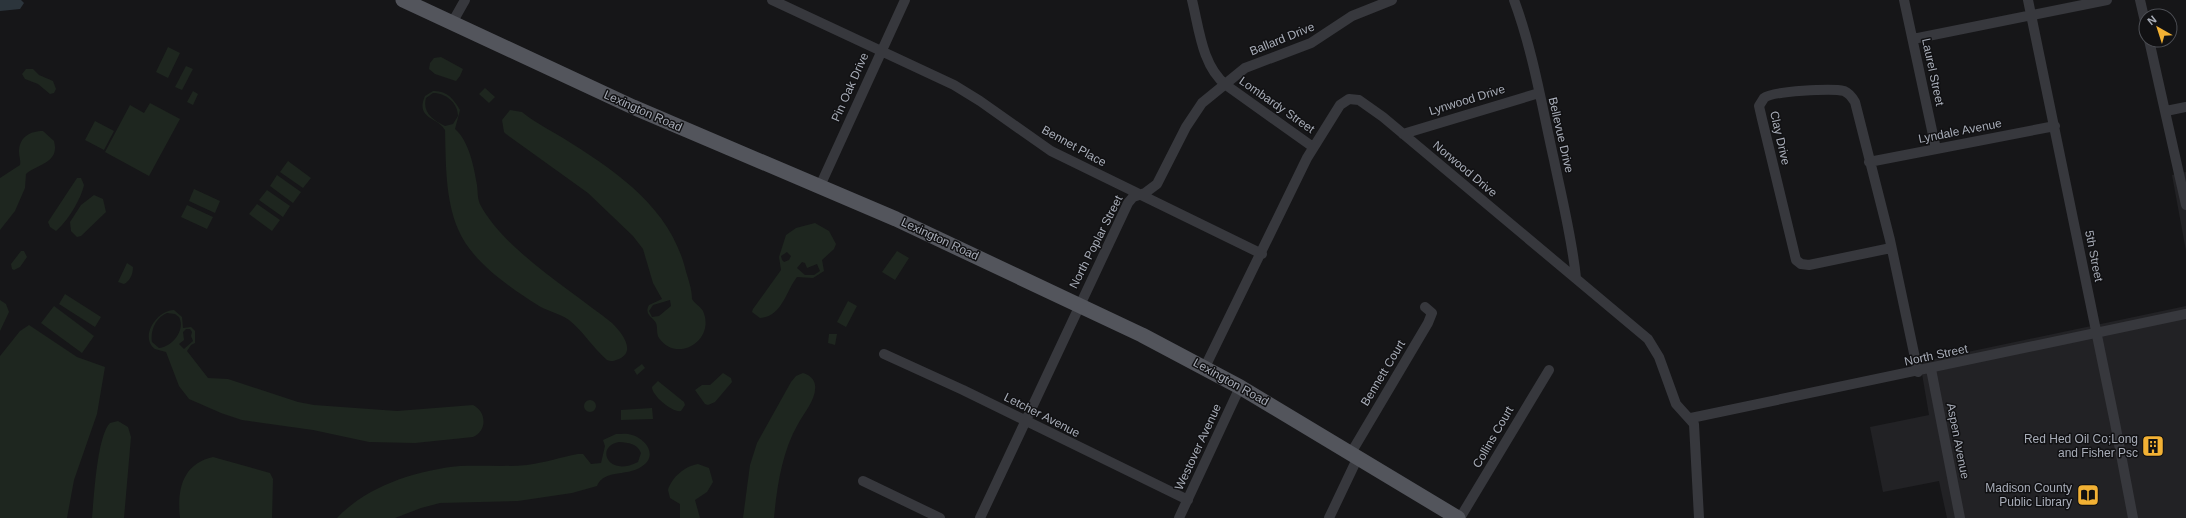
<svg xmlns="http://www.w3.org/2000/svg" width="2186" height="518" font-family="Arial,sans-serif">
  <rect width="100%" height="100%" fill="#161618"/>
  <!-- built -->
  <path fill="#222225" d="M2186,172V251L2172,175Z
    M2186,306V518H1947L1939,481L1883,492L1870,427L1929,415L1920,362Z"/>
  <!-- green -->
  <path fill="#1e261f" fill-rule="evenodd" d="M168,47L180,53L168,78L156,72Z
    M441,57L463,69L460,76L456,81L435,74L429,69L430,63L434,58Z
    M186,66L193,69L182,90L175,87Z
    M26,69H33L39,75L53,81L56,89L54,93L50,94L38,84L25,79L22,74Z
    M485,88L495,97L489,103L479,94Z
    M193,91L198,94L193,105L187,102Z
    M433,91C446,90 454,99 460,110L455,129C469,141 474,167 477,185C478,192 477,199 481,206C505,250 572,291 612,323C621,332 637,351 619,359C614,361 611,362 607,360C593,348 583,331 569,320C559,313 546,311 536,304C508,286 471,261 458,229C445,198 446,163 445,130C438,117 415,119 425,96ZM433,93C446,93 458,103 458,116L453,124L445,126C433,120 422,112 426,98Z
    M150,103L180,119L149,176L105,152L130,105L144,113Z
    M510,110L522,112C534,122 550,130 563,138C614,170 666,204 684,264C687,277 692,287 692,299C695,304 700,306 703,311C716,340 677,364 659,338C656,333 658,328 656,323C652,316 644,315 649,305L662,299L653,283L643,249L633,236L588,193L506,134L504,132L502,120ZM670,300L671,306L659,316L652,317L649,311L653,305Z
    M95,121L114,131L104,150L85,140Z
    M43,131L54,141C60,163 38,164 26,174L25,188L15,211L0,230V178L20,165C21,160 19,157 19,152C19,137 30,131 43,131Z
    M288,161L311,178L303,188L280,172Z
    M277,175L301,192L293,203L270,186Z
    M77,178H81L84,185C81,199 68,221 56,231L50,227L48,222Z
    M194,189L220,201L215,213L189,201Z
    M267,190L290,206L283,217L259,200Z
    M94,195L103,199L106,212L81,236L77,237L71,231L70,222L81,205Z
    M257,204L280,220L272,231L249,214Z
    M187,205L213,217L207,229L181,217Z
    M815,223L829,231L836,244L834,249L822,260L824,271L813,278L797,277C786,291 782,317 760,318L752,312L753,309L781,270L779,257L786,235L796,228ZM787,252L791,256L789,260L784,262L782,260L781,256ZM802,262L805,263L807,268L817,264L820,271L814,275H805L797,268Z
    M21,251H24L27,257L20,267L14,270L12,269L11,264Z
    M897,251L909,258L895,280L882,272Z
    M127,263L133,267C133,274 130,281 124,284L118,282Z
    M65,294L101,317L95,327L59,304Z
    M0,300L6,304L9,312L0,331Z
    M848,301L857,306L846,327L837,322Z
    M54,306L94,336L82,353L41,323Z
    M174,310L182,317L183,328L191,327L195,331V343L191,345L187,351L208,378L228,379L298,402L314,405L397,411L473,405C487,412 487,431 473,437L415,443L369,442L313,430L242,420L221,413L189,399L179,386L166,352L155,349C139,337 157,310 174,310ZM167,313L175,314L179,317C186,330 172,347 159,348L152,342C150,331 156,317 167,313ZM186,329H190L192,332L191,336L193,341L184,349L179,344L184,340L183,332Z
    M29,325L77,357L105,367L97,414L74,480L67,518H0V356L20,331Z
    M829,334H837L835,345L828,343Z
    M642,364L645,368L637,375L634,370Z
    M723,373L731,378L732,382L715,402L708,405L705,404L695,390L702,385H710Z
    M803,373C809,375 814,378 815,385C817,398 804,413 798,424C782,452 777,486 774,518H743L750,465L757,443L791,382L796,376Z
    M658,381L684,402L685,405L681,411C673,413 652,396 652,387Z
    M584 406a6 6 0 1 1 12 0a6 6 0 1 1-12 0Z
    M652,408L653,419L621,420V410Z
    M118,421L128,427L131,437L124,518H92C94,498 97,436 110,423Z
    M616,434C621,434 627,433 632,435C644,438 657,453 645,464C630,478 604,468 597,486L572,493L518,501L440,503L421,508L395,518H337C367,486 417,470 460,466C482,465 505,467 527,465C544,463 561,457 578,454H583L591,464L601,463L605,446L603,440ZM619,442C629,443 637,443 641,453L638,462C607,478 595,446 619,442Z
    M213,457L270,473L273,479L272,518H180C177,490 182,464 213,457Z
    M698,464L709,468L713,482L707,492L695,500L700,518H680V504L670,498L668,490C672,477 685,466 698,464Z"/>
  <!-- water -->
  <path fill="#2c353c" d="M0,0H21L24,3L20,9L0,11Z"/>
  <g fill="none" stroke-linecap="round" stroke-linejoin="round">
    <!-- minor -->
    <path stroke="#37383d" stroke-width="10" d="M772,0L954,85L980,101L1051,151L1262,254
      M1192,0C1199,28 1202,66 1226,85L1313,147
      M1514,0C1533,51 1542,107 1554,160C1562,199 1572,238 1576,278
      M1904,0L1936,149
      M2028,0L2115,423L2133,518
      M2140,0L2146,26
      M452,23L465,0
      M1913,39L2107,0
      M2149,40L2186,205
      M2166,111L2186,107
      M1403,134L1539,93
      M1869,162L2055,126
      M820,186L905,0
      M1891,248L1809,265L1801,264L1796,260L1762,119L1759,106L1764,98C1772,91 1833,88 1844,91C1849,93 1852,97 1855,102L1890,240L1918,372
      M884,354L963,390L1188,500
      M1205,367L1307,158L1340,105L1349,99L1359,100L1383,117L1648,339L1659,357L1676,404L1694,424L1699,518
      M1931,369L1960,518
      M1691,418L2186,314
      M1351,453L1428,323L1432,313L1425,307
      M863,481L940,518
      M980,518L1128,203L1133,197L1145,193L1157,184L1186,127L1202,103L1245,68L1311,43L1352,16L1392,0
      M1179,518L1240,387
      M1329,518L1358,457
      M1460,518L1549,370"/>
    <!-- primary -->
    <path stroke="#53555c" stroke-width="15" d="M403,0L633,107L896,219L1142,335L1240,387L1458,518"/>
  </g>
  <!-- icons -->
  <defs>
    <g id="building-square" transform="scale(1.15)"><rect x="-9" y="-9" width="18" height="18" rx="4" fill="#f2b134" stroke="#111113"/><path d="M-4-6H4V6H1V3H-1V6H-4ZM-2.5-4.3h1.7v1.8h-1.7ZM.8-4.3h1.7v1.8H.8ZM-2.5-1h1.7V.8h-1.7ZM.8-1h1.7V.8H.8Z" fill="#111"/></g>
    <g id="library-square" transform="scale(1.15)"><rect x="-9" y="-9" width="18" height="18" rx="4" fill="#f2b134" stroke="#111113"/><path d="M-6-4Q-3-5.5-.7-3.5V5Q-3 3-6 4ZM6-4Q3-5.5 .7-3.5V5Q3 3 6 4Z" fill="#111"/></g>
  </defs>
  <g fill-rule="evenodd">
    <use href="#building-square" x="2153" y="446"/>
    <use href="#library-square" x="2088" y="495"/>
  </g>
  <g text-anchor="middle" stroke-width="3" stroke-linejoin="round" paint-order="stroke">
    <!-- street labels -->
    <g font-size="12" fill="#a8adb8" stroke="#111113">
      <text transform="translate(1282 39) rotate(-22)" y="4">Ballard Drive</text>
      <text transform="translate(1933 72) rotate(78)" y="4">Laurel Street</text>
      <text transform="translate(850 87) rotate(-66)" y="4">Pin Oak Drive</text>
      <text transform="translate(1467 100) rotate(-17)" y="4">Lynwood Drive</text>
      <text transform="translate(1277 105) rotate(35)" y="4">Lombardy Street</text>
      <text transform="translate(643 111) rotate(24)" y="4">Lexington Road</text>
      <text transform="translate(1960 131) rotate(-11)" y="4">Lyndale Avenue</text>
      <text transform="translate(1561 135) rotate(77)" y="4">Bellevue Drive</text>
      <text transform="translate(1780 138) rotate(77)" y="4">Clay Drive</text>
      <text transform="translate(1074 146) rotate(29)" y="4">Bennet Place</text>
      <text transform="translate(1465 169) rotate(40)" y="4">Norwood Drive</text>
      <text transform="translate(940 239) rotate(25)" y="4">Lexington Road</text>
      <text transform="translate(1096 242) rotate(-63)" y="4">North Poplar Street</text>
      <text transform="translate(2094 256) rotate(79)" y="4">5th Street</text>
      <text transform="translate(1936 355) rotate(-12)" y="4">North Street</text>
      <text transform="translate(1383 373) rotate(-59)" y="4">Bennett Court</text>
      <text transform="translate(1231 382) rotate(29)" y="4">Lexington Road</text>
      <text transform="translate(1042 415) rotate(27)" y="4">Letcher Avenue</text>
      <text transform="translate(1493 437) rotate(-60)" y="4">Collins Court</text>
      <text transform="translate(1958 441) rotate(79)" y="4">Aspen Avenue</text>
      <text transform="translate(1198 447) rotate(-65)" y="4">Westover Avenue</text>
    </g>
    <!-- poi labels -->
    <g font-size="12" fill="#a8adb8" stroke="#111113" text-anchor="end">
      <text x="2138" y="443">Red Hed Oil Co;Long<tspan x="2138" dy="14">and Fisher Psc</tspan></text>
      <text x="2072" y="492">Madison County<tspan x="2072" dy="14">Public Library</tspan></text>
    </g>
  </g>
  <!-- north arrow -->
  <g transform="translate(2158 28) rotate(321)"><circle r="19" fill="#111113" stroke="#4d4f55"/>
  <path d="M0-3L7 15L0 10L-7 15Z" fill="#f2b134"/>
  <text y="-6" font-size="11" font-weight="bold" text-anchor="middle" fill="#a8adb8">N</text>
  </g>
</svg>
